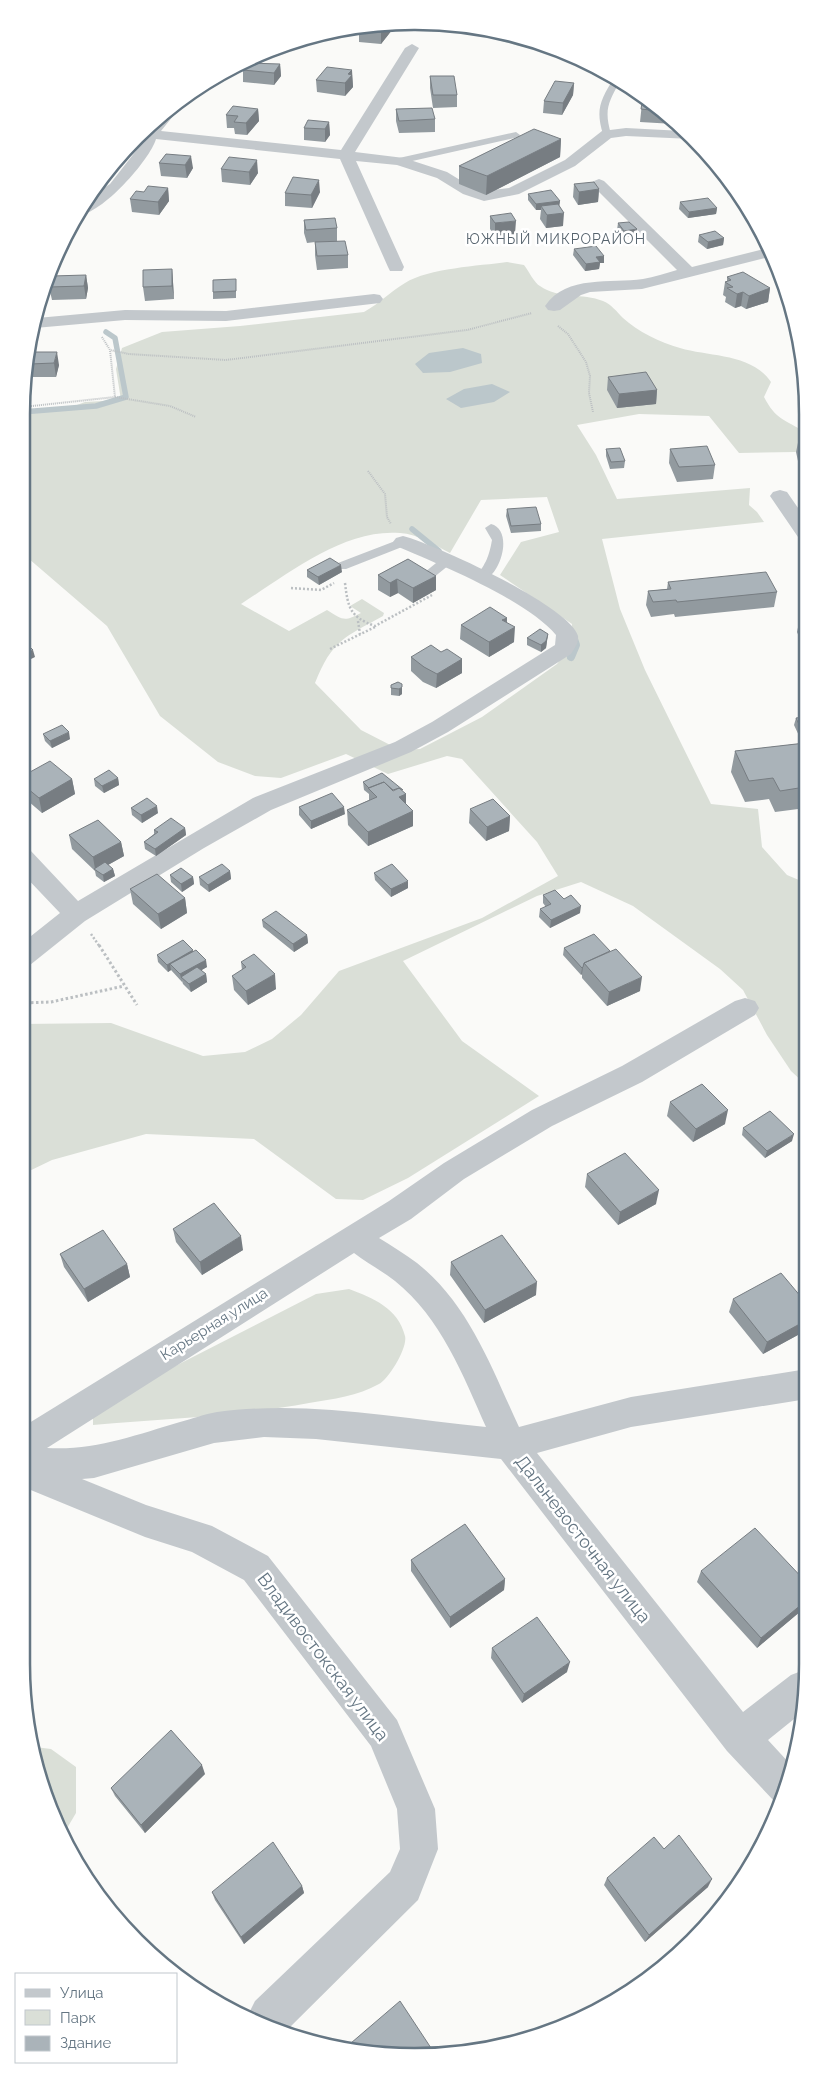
<svg xmlns="http://www.w3.org/2000/svg" width="829" height="2078" font-family="Raleway,sans-serif">
  <rect width="100%" height="100%" fill="#fafaf8"/>
  <!-- green -->
  <path fill="#dadfd7" fill-rule="evenodd" d="M443,24C480,25 526,35 559,51L519,46Z
    M507,262L524,265C528,270 535,284 540,286C558,299 583,293 603,301C612,305 616,311 623,318C637,331 661,343 680,348C710,357 751,353 771,382L764,397C776,420 784,419 805,432V449L795,452L739,453L709,416L639,414L577,425L596,455L617,499L750,488L749,505L757,512L764,522L602,539L620,609L645,670L711,804L758,809L762,847L787,875L806,883V1085L791,1071L767,1035L743,990L720,969L633,906L581,882L537,896L403,961L462,1041L539,1096L408,1178L363,1200L336,1199L254,1139L146,1134L52,1160L21,1175V1024L111,1023L203,1056L245,1052L272,1039L301,1015L339,971L482,918L558,876L537,842L462,759L447,756L388,774L346,754L281,778L255,776L218,762L160,716L107,626L21,552V413L69,408L85,402L121,400L116,369L122,348L162,332L240,326L364,312C380,303 390,292 405,283C429,268 479,266 507,262ZM547,497L559,532L521,542L500,575L572,624L570,647L557,664L482,717L420,749L400,750L361,730L315,683C332,640 345,637 383,616L384,613L362,599L350,606L361,613C344,622 343,620 327,610L289,631L241,604C286,575 344,528 400,533C418,534 435,545 450,553L481,500Z
    M349,1289C373,1298 398,1308 405,1336C408,1347 389,1379 379,1384C358,1396 333,1399 309,1403C238,1416 165,1419 93,1425V1408L316,1294Z
    M35,1747L51,1749L76,1767V1813L63,1835L42,1790Z"/>
  <!-- water -->
  <path fill="#bbc7cb" d="M463,348L481,354L482,363L450,372L423,373L415,364L429,353Z
    M492,384L510,392L494,402L461,408L446,399L464,389Z"/>
  <g fill="none" stroke-linecap="round" stroke-linejoin="round">
    <!-- stream-far1 -->
    <path stroke="#bbc7cb" stroke-width="5.5" d="M22,412L96,406L126,397L115,338L106,332
      M412,529L439,551"/>
    <!-- stream -->
    <path stroke="#bbc7cb" stroke-width="8" d="M571,657L576,645L574,639"/>
    <!-- path-far2 -->
    <path stroke="#bbbfc2" stroke-width="2" stroke-dasharray="1 1" stroke-linecap="butt" d="M558,326L568,334L586,362L590,376L589,393L593,412
      M102,337L110,350L129,354L226,360L467,330L532,313
      M115,397L170,406L196,417
      M23,407L115,397L110,350
      M368,471L385,494L387,517L391,524"/>
    <!-- path-far1 -->
    <path stroke="#bbbfc2" stroke-width="2.5" stroke-dasharray="2 2" stroke-linecap="butt" d="M345,583C348,608 350,617 375,626L432,595
      M291,588L321,590L334,583
      M358,621L360,634
      M330,649L375,627
      M91,934L100,947"/>
    <!-- path -->
    <path stroke="#bbbfc2" stroke-width="3" stroke-dasharray="2.5 2.5" stroke-linecap="butt" d="M99,945L137,1005
      M21,1003L51,1002L124,986"/>
    <!-- lane -->
    <path fill="#c3c8cc" fill-rule="evenodd" d="M614,78L620,81C608,103 604,110 611,134L607,137L603,134C595,109 601,99 614,78Z
      M516,132L520,135L519,137L399,164L395,161L399,158Z
      M491,524C514,530 501,576 482,581L476,577C486,563 489,557 492,540L485,528Z
      M403,538L409,542L407,545L346,569H338L336,566L338,563Z
      M445,558L449,559L451,562L449,565L433,578H425L423,575L425,572L441,559Z"/>
    <!-- street -->
    <path fill="#c3c8cc" fill-rule="evenodd" d="M412,44L419,48L355,152L404,158L447,172L473,188L485,191L509,188L565,160L602,131L626,128L683,131L692,139L626,136L611,138L575,166L519,194L484,201L463,194L437,178L397,165L356,161L404,267L402,271H390L388,267L340,159L156,139C150,160 99,218 76,215L88,198L110,184L139,147L142,137H139L175,103L184,97L186,100L161,131L341,150L405,48Z
      M599,179L604,181L692,267L768,248L773,256L642,289L590,292L581,295L560,310L554,311L548,310L545,306C567,274 611,284 643,279C654,277 666,273 677,270L591,184L594,181Z
      M374,294L380,295L383,299L380,303L226,321L125,320L35,328L37,318L125,310L226,311Z
      M780,490L787,492L805,518V539L798,537L770,496L773,492Z
      M403,536C434,544 570,606 578,636C579,643 574,649 571,654L448,732L411,752L271,810L204,848L85,921L30,965L21,968V944L60,913L21,872V847L30,850L78,901L253,798L395,742L432,722L555,645L556,635C527,600 439,564 396,546L393,542L396,538Z
      M745,998L755,1001L759,1008L755,1015L642,1082L552,1126L464,1179L411,1219L379,1238C392,1246 405,1254 417,1263C469,1304 492,1369 519,1427L631,1397L807,1369V1399L631,1427L537,1453L743,1712L791,1675L804,1670L807,1671L799,1715L768,1740L791,1765L787,1790L779,1804L774,1801L727,1751L501,1459L316,1439L264,1437L214,1443L94,1478L82,1479L146,1505L212,1526L268,1556L397,1720L435,1809L438,1849L418,1900L283,2034L247,2017L255,2001L390,1872L400,1849L397,1809L371,1746L244,1580L192,1552L145,1537L21,1486V1428L389,1201L444,1163L532,1110L622,1066L735,1001ZM354,1253C367,1263 382,1271 395,1281C441,1318 463,1375 486,1427C397,1418 306,1400 217,1412C204,1414 192,1419 180,1422C136,1435 93,1451 47,1448Z"/>
  </g>
  <!-- wall -->
  <path fill="#929a9f" d="M359,30H392L381,44L359,42Z
    M280,64L281,76L274,85L243,82V70Z
    M352,75L353,87L345,96L317,92L316,80Z
    M430,76L457,95V107L433,108L430,88Z
    M574,83L573,95L562,115L543,113L544,101Z
    M642,103H651L674,124L640,122Z
    M258,109L259,121L247,135L235,134L234,128H227L226,115Z
    M396,109L435,119V132L399,133L396,121Z
    M329,122L330,135L325,142L304,140V128Z
    M561,139L560,157L486,195L459,184V166Z
    M166,154L193,168L187,178L161,176L159,163Z
    M221,169L258,173L250,185L222,182Z
    M574,184L599,189L598,202L578,205L573,197Z
    M168,188L169,201L159,215L132,212L130,199L144,192Z
    M320,192L312,208L285,206V193Z
    M528,194L560,201L559,206L563,226L546,228L540,219L541,210H536L528,200Z
    M680,202L717,208L716,214L688,218L679,209Z
    M490,216L515,234L495,236L490,229Z
    M304,220L337,228V241L348,255V268L317,270L315,255V242L307,243L304,233Z
    M618,223L636,236L624,237L617,230Z
    M699,235L724,238L723,245L707,249L698,242Z
    M574,249L604,256V263H600L599,269L585,271L573,255Z
    M172,269L173,282L174,299L145,301L143,287Z
    M86,275L88,288L86,299L52,300L49,287Z
    M727,277L770,288L768,302L746,309L741,306L735,308L725,302L726,297L723,295L725,282H727Z
    M783,283L786,294L781,290L782,284Z
    M236,286V298L213,299V292Z
    M32,352L59,365L56,377H31L29,367Z
    M608,377L657,390L656,404L617,408L607,390Z
    M799,438H805V461H798L796,452Z
    M606,449L625,461L624,468L610,469L606,456Z
    M670,449L715,465L713,479L677,482L669,463Z
    M507,509L541,524V531L511,533L506,516Z
    M408,559L436,590L413,603L398,593L390,597L378,590V575Z
    M307,570L342,572L319,585L307,577Z
    M668,582L777,592L774,607L675,617L674,614L651,617L646,605L648,591L667,589Z
    M805,603V651L797,632L800,618H803L802,615Z
    M507,618V623L514,642L489,657L460,639L461,625Z
    M548,634L546,648L541,652L527,645V638Z
    M441,652L462,659V673L436,688L423,682L411,671V657Z
    M398,682L402,694L399,696L391,695V685Z
    M805,717V740H801L794,725L796,718Z
    M43,734L70,739L52,748L45,741Z
    M805,743L806,808L775,812L769,799L745,802L731,772L735,751Z
    M21,777L72,779L75,794L42,813L21,795Z
    M118,778L119,785L104,793L95,786L94,779Z
    M363,782L406,804L413,811V826L368,846L348,825L347,810L369,800V794L364,790Z
    M299,807L345,814L311,829L299,815Z
    M131,808L158,813L142,823L132,815Z
    M470,809L510,816L509,831L486,841L469,823Z
    M185,828L186,835L156,856L145,849L144,842L154,834V830Z
    M69,835L121,842L124,856L108,865L113,869L115,876L104,882L96,876L95,871L72,849Z
    M230,871L231,879L209,892L200,885L199,877Z
    M374,873L408,888L391,897L375,880Z
    M170,875L193,877L194,884L182,892L171,882Z
    M130,889L185,898L187,913L161,929L133,904Z
    M543,895L564,899L580,913L550,928L539,917L540,909L546,907L543,903Z
    M262,920L307,935L308,943L294,952L263,927Z
    M564,948L640,991L607,1006L582,978V974L581,975L563,955Z
    M193,952L207,967L201,970L206,974L207,982L191,992L183,984L182,981V982L171,970L168,972L158,962L157,955Z
    M241,962L276,989L248,1005L234,990L232,976L242,970Z
    M670,1102L725,1124L693,1142L667,1116Z
    M743,1128L792,1141L765,1158L742,1135Z
    M587,1174L656,1204L618,1225L585,1187Z
    M173,1229L243,1250L202,1275L176,1242Z
    M60,1254L127,1264L130,1277L88,1302L64,1267Z
    M451,1262L536,1295L484,1323L450,1275Z
    M733,1299L807,1304V1330L763,1354L729,1312Z
    M411,1560L505,1579L504,1590L450,1628L411,1571Z
    M701,1571L808,1584V1605L757,1648L697,1582Z
    M492,1648L567,1672L522,1703L491,1658Z
    M205,1774L145,1833L115,1796L111,1788Z
    M664,1849L708,1887L645,1942L604,1885L607,1878Z
    M302,1886L304,1893L244,1944L215,1900L212,1892Z"/>
  <!-- shaded-wall -->
  <path fill="#777d82" d="M389,22H392V30L381,44V32Z
    M280,64L281,76L274,85V73Z
    M352,70L353,87L345,96V83L348,74Z
    M574,83L573,95L562,115L563,103Z
    M258,109L259,121L247,135L246,123Z
    M329,122L330,135L325,142V129Z
    M561,139L560,157L486,195L487,176Z
    M191,156L193,168L187,178L185,165Z
    M257,160L258,173L250,185L249,172Z
    M319,180L320,192L312,208L311,195Z
    M168,188L169,201L159,215L158,202Z
    M599,189L598,202L578,205L579,192Z
    M560,201L559,207L541,206V210H536V204Z
    M717,208L716,214L688,218L689,212Z
    M564,213L563,226L546,228L547,215Z
    M516,221L515,234L495,236V223Z
    M637,229L636,236L624,237V231Z
    M724,238L723,245L707,249L708,242Z
    M604,256V263H600L599,269L585,271L586,264L596,257Z
    M172,269L173,282L174,299L172,286Z
    M86,275L88,288L86,299L84,286Z
    M770,288L768,302L746,309L749,296Z
    M743,292L741,306L735,308L737,294Z
    M57,352L59,365L56,377L54,363Z
    M657,390L656,404L617,408L619,394Z
    M341,565L342,572L319,585L318,577Z
    M436,576V590L413,603V588Z
    M397,579L398,593L390,597V583Z
    M507,618L506,632L502,620Z
    M515,627L514,642L489,657V642Z
    M548,634L546,648L541,652V645Z
    M33,650L35,657L29,660V664L21,667V659L25,654Z
    M462,659V673L436,688L437,674Z
    M402,687V694L399,696V689Z
    M69,732L70,739L52,748L50,741Z
    M118,778L119,785L104,793L102,786Z
    M72,779L75,794L42,813L39,798Z
    M397,794H406V809Z
    M157,806L158,813L142,823L141,815Z
    M344,807L345,814L311,829V821Z
    M413,811V826L368,846V832Z
    M510,816L509,831L486,841L487,827Z
    M185,828L186,835L156,856L155,849Z
    M121,842L124,856L97,871L95,869L93,857Z
    M113,869L115,876L104,882L103,875Z
    M230,871L231,879L209,892L208,885Z
    M193,877L194,884L182,892L181,884Z
    M408,881V888L391,897V889Z
    M185,898L187,913L161,929L158,914Z
    M581,906L580,913L550,928L551,920Z
    M307,935L308,943L294,952L293,944Z
    M193,950L194,957L170,964L171,970L168,972L167,965Z
    M206,960L207,967L185,980L181,977L182,982L180,974Z
    M583,967L582,974L581,975L582,968Z
    M206,974L207,982L191,992L189,984Z
    M275,974L276,989L248,1005L246,991Z
    M642,977L640,991L607,1006L609,992Z
    M728,1110L725,1124L693,1142L696,1129Z
    M794,1134L792,1141L765,1158L767,1151Z
    M659,1190L656,1204L618,1225L620,1212Z
    M241,1236L243,1250L202,1275L200,1262Z
    M127,1264L130,1277L88,1302L84,1289Z
    M537,1282L536,1295L484,1323L485,1310Z
    M807,1320V1330L763,1354L767,1342Z
    M505,1579L504,1590L450,1628V1617Z
    M808,1599V1605L757,1648L761,1638Z
    M570,1662L567,1672L522,1703L524,1694Z
    M202,1765L205,1774L145,1833L141,1825Z
    M712,1879L708,1887L645,1942L649,1935Z
    M302,1886L304,1893L244,1944L241,1937Z"/>
  <!-- building -->
  <path fill="#aab3b9" stroke="#777d82" d="M389,22L381,32L359,30L362,26Z
    M248,63L280,64L274,73L243,70Z
    M327,67L352,70L348,74L352,75L345,83L316,80Z
    M430,76H454L457,95H433Z
    M555,81L574,83L563,103L544,101Z
    M642,103H651L659,111L641,109Z
    M233,106L258,109L246,123L234,122L238,116L226,115Z
    M432,108L435,119L399,121L396,109Z
    M308,120L329,122L325,129L304,128Z
    M534,129L561,139L487,176L459,166Z
    M166,154L191,156L185,165L159,163Z
    M229,157L257,160L249,172L221,169Z
    M293,177L319,180L311,195L285,193Z
    M594,182L599,189L579,192L574,184Z
    M148,186L168,188L158,202L130,199L136,191L144,192Z
    M551,190L560,201L536,204L528,194Z
    M708,198L717,208L689,212L680,202Z
    M558,204L564,213L547,215L541,206Z
    M511,213L516,221L495,223L490,216Z
    M335,218L337,228L306,230L304,220Z
    M629,222L637,229L624,231L618,223Z
    M715,231L724,238L708,242L699,235Z
    M345,241L348,255L317,256L315,242Z
    M596,246L604,256L596,257L600,262L586,264L574,249Z
    M172,269V286L143,287V270Z
    M743,272L770,288L749,296L743,292L737,294L727,288L733,287L725,282L731,280L727,277Z
    M86,275L84,286L49,287L52,276Z
    M236,279V291L213,292V280Z
    M32,352H57L54,363L30,364Z
    M646,372L657,390L619,394L608,377Z
    M799,438H805V447H801Z
    M707,446L715,465L679,467L670,449Z
    M620,448L625,461L611,462L606,449Z
    M536,507L541,524L511,526L507,509Z
    M330,558L341,565L318,577L307,570Z
    M408,559L436,576L413,588L397,579L390,583L378,575Z
    M766,572L777,592L677,602L676,600L653,602L648,591L671,589L668,582Z
    M490,607L507,618L502,620L515,627L489,642L461,625Z
    M805,617V629L800,618Z
    M540,629L548,634L546,641L541,645L527,638Z
    M27,644L33,650L25,654L28,656L21,659V647Z
    M431,645L441,652L447,649L462,659L437,674L424,667L411,657Z
    M398,682L402,684V687L399,689L391,688V685Z
    M805,717V733H803L796,718Z
    M62,725L69,732L50,741L43,734Z
    M805,743V787L780,791L773,778L749,781L735,751Z
    M50,761L72,779L39,798L21,783V777Z
    M109,770L118,778L102,786L94,779Z
    M382,773L403,790L399,788L393,790L384,782L369,788L363,782Z
    M384,782L393,791L399,788L406,794L399,797L413,811L368,832L347,810L377,797L368,788Z
    M332,793L344,807L311,821L299,807Z
    M147,798L157,806L141,815L131,808Z
    M493,799L510,816L487,827L470,809Z
    M171,818L185,828L155,849L144,842L158,832L154,830Z
    M98,820L121,842L93,857L69,835Z
    M105,862L113,869L103,875L94,869Z
    M222,864L230,871L208,885L199,877Z
    M392,864L408,881L391,889L374,873Z
    M181,868L193,877L181,884L170,875Z
    M157,874L185,898L158,914L130,889Z
    M555,890L564,899L571,895L581,906L551,920L540,909L551,904L543,895Z
    M276,911L307,935L293,944L262,920Z
    M594,934L610,951L584,963L583,967L582,968L564,948Z
    M183,940L193,950L167,965L157,955Z
    M616,949L642,977L609,992L584,963Z
    M196,950L206,960L180,974L170,964Z
    M254,954L275,974L246,991L232,976L246,967L241,962Z
    M197,967L206,974L189,984L181,977Z
    M702,1084L728,1110L696,1129L670,1102Z
    M770,1111L794,1134L767,1151L743,1128Z
    M625,1153L659,1190L620,1212L587,1174Z
    M214,1203L241,1236L200,1262L173,1229Z
    M103,1230L127,1264L84,1289L60,1254Z
    M502,1235L537,1282L485,1310L451,1262Z
    M781,1273L807,1304V1320L767,1342L733,1299Z
    M465,1524L505,1579L450,1617L411,1560Z
    M755,1528L808,1584V1599L761,1638L701,1571Z
    M537,1617L570,1662L524,1694L492,1648Z
    M171,1730L202,1765L141,1825L111,1788Z
    M679,1835L712,1879L649,1935L607,1878L654,1837L664,1849Z
    M273,1842L302,1886L241,1937L212,1892Z
    M400,2001L433,2051L363,2053L344,2049Z"/>
  <g text-anchor="middle" stroke-width="5" stroke-linejoin="round" paint-order="stroke">
    <!-- far-neighbourhood labels -->
    <g font-size="14" letter-spacing="1" fill="#57646e" stroke="#fff">
      <text x="556" y="244">ЮЖНЫЙ МИКРОРАЙОН</text>
    </g>
    <!-- street labels -->
    <g font-size="15" fill="#657683" stroke="#fff">
      <text transform="translate(214 1324) rotate(-32)" y="5">Карьерная улица</text>
    </g>
    <!-- near-street labels -->
    <g font-size="18" fill="#657683" stroke="#fff">
      <text transform="translate(583 1539) rotate(52)" y="6">Дальневосточная улица</text>
      <text transform="translate(323 1657) rotate(53)" y="6">Владивостокская улица</text>
    </g>
  </g>
  <!-- crop -->
  <path d="M0 0H829V2078H0ZM414 30H415A384 384 0 0 1 799 414V1664A384 384 0 0 1 415 2048H414A384 384 0 0 1 30 1664V414A384 384 0 0 1 414 30Z" fill="#fff" fill-rule="evenodd"/>
  <path fill="none" stroke="#657683" stroke-width="2.5" d="M414 30H415A384 384 0 0 1 799 414V1664A384 384 0 0 1 415 2048H414A384 384 0 0 1 30 1664V414A384 384 0 0 1 414 30Z"/>
  <!-- legend -->
  <rect x="15" y="1973" width="162" height="90" fill="#ffffff" stroke="#c1c8cd"/>
  <rect x="25" y="1989" width="25" height="8" fill="#c3c8cc" stroke="#c1c8cd"/>
  <text x="60" y="1998" font-size="15" fill="#657683">Улица</text>
  <rect x="25" y="2010" width="25" height="15" fill="#dadfd7" stroke="#c1c8cd"/>
  <text x="60" y="2023" font-size="15" fill="#657683">Парк</text>
  <rect x="25" y="2036" width="25" height="15" fill="#aab3b9" stroke="#c1c8cd"/>
  <text x="60" y="2048" font-size="15" fill="#657683">Здание</text>
</svg>
